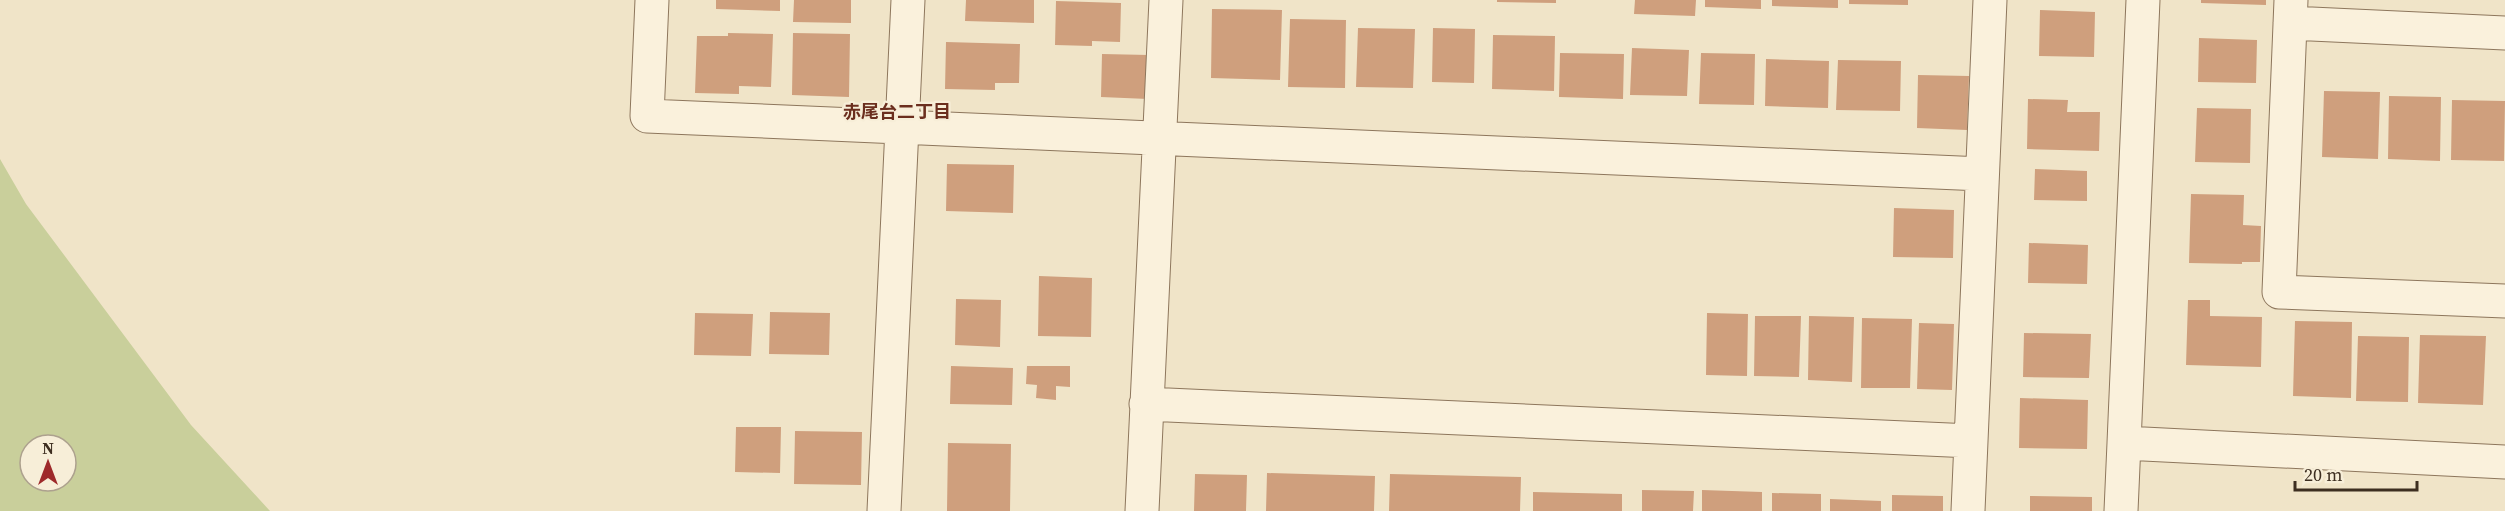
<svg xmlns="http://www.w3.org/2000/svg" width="2505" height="511" font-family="'Source Serif 4','Noto Sans JP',serif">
  <rect width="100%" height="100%" fill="#f0e4c8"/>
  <!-- green -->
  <path fill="#c9cf9b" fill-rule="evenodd" d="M0,159L26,204L191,425L270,511H0ZM30,445H66V481H30Z"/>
  <!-- building -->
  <path fill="#cf9f7d" d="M716,0H780V11L716,9Z
    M794,0H851V23L793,22Z
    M966,0H1034V23L965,21Z
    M1497,0H1556V3L1497,2Z
    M1635,0H1696L1695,16L1634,14Z
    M1705,0H1761V9L1705,7Z
    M1772,0H1838V8L1772,6Z
    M1849,0H1908V5L1849,4Z
    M2201,0H2266V5L2201,3Z
    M1056,1L1121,3L1120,42L1092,41V46L1055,45Z
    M1212,9L1282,10L1280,80L1211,78Z
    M2040,10L2095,12L2094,57L2039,56Z
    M1290,19L1346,20L1345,88L1288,87Z
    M1358,28L1415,29L1413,88L1356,87Z
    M1433,28L1475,29L1474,83L1432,82Z
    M728,33L773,34L771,87L739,86V94L695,93L697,36H728Z
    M793,33L850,34L849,97L792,95Z
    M1493,35L1555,36L1554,91L1492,89Z
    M2199,38L2257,40L2256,83L2198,82Z
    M946,42L1020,44L1019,83H995V90L945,89Z
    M1632,48L1689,50L1687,96L1630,95Z
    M1560,53L1624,54L1623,99L1559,97Z
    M1701,53L1755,54L1754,105L1699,104Z
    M1102,54L1149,55L1148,99L1101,97Z
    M1766,59L1829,61L1828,108L1765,106Z
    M1838,60L1901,61L1900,111L1836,110Z
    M1918,75L1969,76L1967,130L1917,128Z
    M2324,91L2380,92L2378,159L2322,157Z
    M2389,96L2441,97L2440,161L2388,159Z
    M2028,99L2068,100L2067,112H2100L2099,151L2027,149Z
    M2452,100L2505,101L2504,161L2451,160Z
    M2197,108L2251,109L2250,163L2195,162Z
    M947,164L1014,165L1013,213L946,211Z
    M2035,169L2087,171V201L2034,200Z
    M2191,194L2244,195L2243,225L2261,226L2260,262H2242V264L2189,263Z
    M1894,208L1954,210L1953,258L1893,257Z
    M2029,243L2088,245L2087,284L2028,283Z
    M1039,276L1092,278L1091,337L1038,336Z
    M956,299L1001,300L1000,347L955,345Z
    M2188,300H2210V316L2262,317L2261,367L2186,365Z
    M770,312L830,313L829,355L769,354Z
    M695,313L753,314L751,356L694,355Z
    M1707,313L1748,314L1747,376L1706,375Z
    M1755,316H1801L1799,377L1754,376Z
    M1809,316L1854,317L1852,382L1808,380Z
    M1862,318L1912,319L1910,388H1861Z
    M2295,321L2352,322L2351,398L2293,396Z
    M1919,323L1954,324L1952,390L1917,389Z
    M2024,333L2091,334L2089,378L2023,377Z
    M2420,335L2486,336L2483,405L2418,403Z
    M2358,336L2409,337L2408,402L2356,401Z
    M951,366L1013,368L1012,405L950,404Z
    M1027,366H1070V387L1056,386V400L1036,398L1037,385L1026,384Z
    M2020,398L2088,400L2087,449L2019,448Z
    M736,427H781L780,473L735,472Z
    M795,431L862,432L861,485L794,484Z
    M948,443L1011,444L1010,511H947Z
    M1267,473L1375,476L1374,511H1266Z
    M1195,474L1247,475L1246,511H1194Z
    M1390,474L1521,477L1520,511H1389Z
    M1642,490L1694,491L1693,511H1642Z
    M1702,490L1762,492V511H1702Z
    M1533,492L1622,494V511H1533Z
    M1772,493L1821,494V511H1772Z
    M1892,495L1943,496V511H1892Z
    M2030,496L2092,497V511H2030Z
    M1830,499L1881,501V511H1830Z"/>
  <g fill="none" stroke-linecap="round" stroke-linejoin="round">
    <!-- minor casing -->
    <g stroke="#8d765c" stroke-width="35">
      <path id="minor" d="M652,0L647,116L1982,174
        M2143,0L2124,443L2505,462
        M2291,0L2279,292L2505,301
        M2290,23L2505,33
        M1146,404L1971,441
        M884,511L908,0
        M1142,511L1166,0
        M1968,511L1990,0
        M2121,511L2124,443"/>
    </g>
    <!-- minor -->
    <use href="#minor" stroke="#faf1dc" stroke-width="33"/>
  </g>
  <g text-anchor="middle" stroke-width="4.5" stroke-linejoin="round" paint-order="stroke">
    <!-- neighbourhood labels -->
    <g font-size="18" font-weight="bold" fill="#6b2e1e" stroke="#f7eed8">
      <text x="897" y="118">赤尾台二丁目</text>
    </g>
  </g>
  <!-- north arrow -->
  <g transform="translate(48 463)"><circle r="28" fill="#f7eed8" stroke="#ada18e" stroke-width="1.5"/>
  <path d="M0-4.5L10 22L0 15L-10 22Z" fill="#9e2a2b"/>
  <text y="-9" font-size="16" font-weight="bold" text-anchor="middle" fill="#3d2e20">N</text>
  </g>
  <!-- scale -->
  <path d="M2295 481v9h122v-9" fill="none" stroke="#3d2e20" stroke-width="3"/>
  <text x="2304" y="481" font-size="18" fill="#3d2e20" stroke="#f7eed8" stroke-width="4.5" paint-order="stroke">20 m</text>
</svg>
